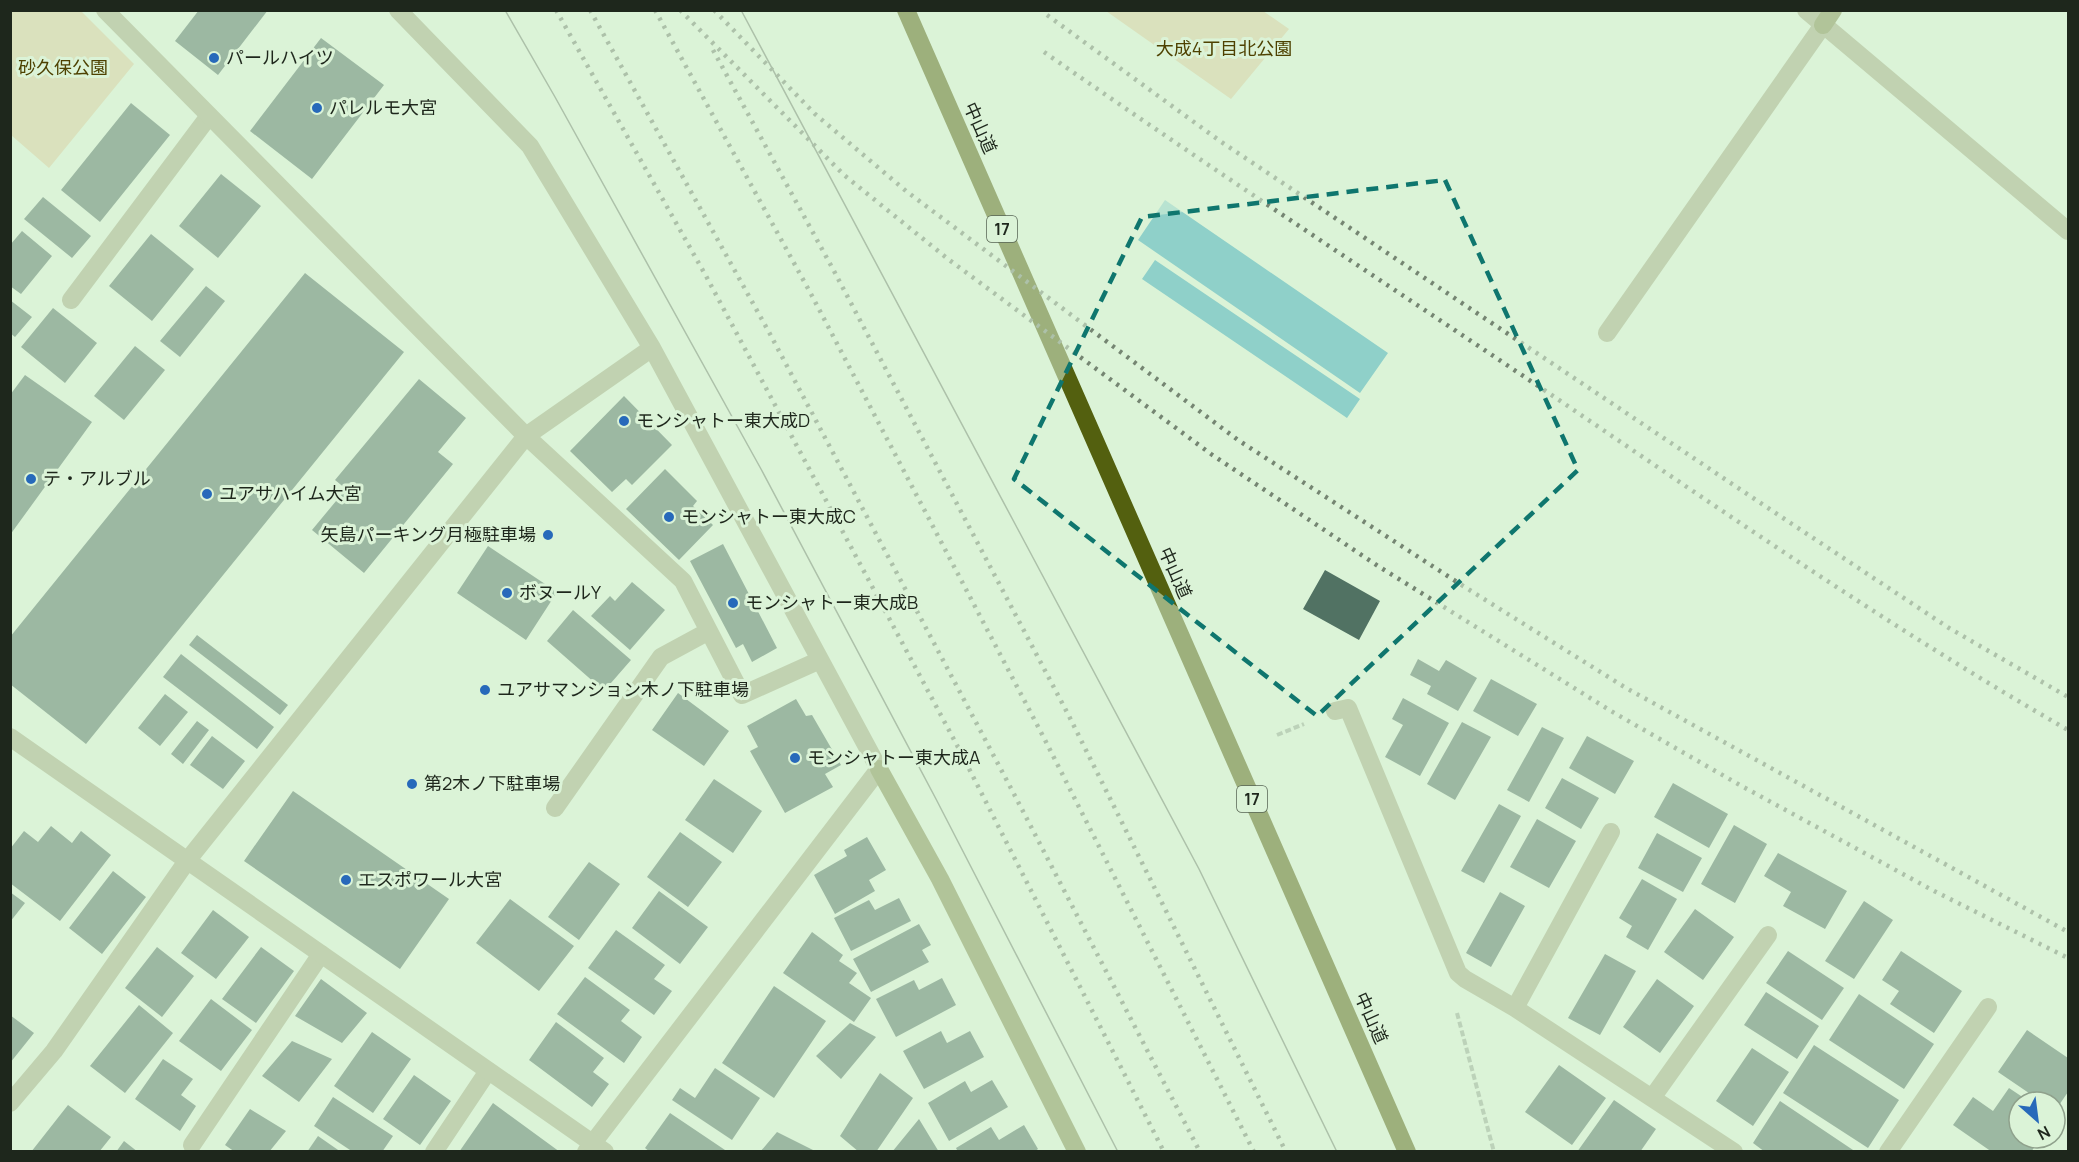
<svg xmlns="http://www.w3.org/2000/svg" width="2079" height="1162" font-family="Manrope,'Noto Sans JP',sans-serif">
  <rect width="100%" height="100%" fill="#dbf3d7"/>
  <!-- green -->
  <path fill="#d9cd9d" d="M11,10L81,11L134,64L49,168L11,135Z
    M1106,11H1263L1289,29L1231,99Z"/>
  <!-- water -->
  <path fill="#8fd0c9" d="M1165,200L1388,353L1360,393L1138,240Z
    M1155,260L1360,399L1347,418L1142,279Z"/>
  <!-- building -->
  <path fill="#517263" d="M199,10H268L218,75L175,41Z
    M321,38L384,85L312,179L250,131Z
    M131,103L170,135L100,222L61,190Z
    M221,174L261,206L218,258L179,226Z
    M43,197L91,236L72,258L24,219Z
    M22,231L52,256L21,294L10,286V245Z
    M151,234L194,269L152,321L109,286Z
    M305,273L404,352L86,744L10,684V637Z
    M206,286L225,301L180,357L160,341Z
    M10,300L32,317L15,337L10,333Z
    M53,308L97,343L65,383L21,347Z
    M135,346L165,370L124,420L94,396Z
    M25,375L92,422L10,535V395Z
    M419,379L466,418L438,452L453,464L364,573L312,530L346,489L335,480Z
    M624,396L672,445L632,485L626,479L612,492L570,451Z
    M665,469L697,501L693,506L713,525L679,560L626,509Z
    M723,544L777,648L752,662L743,644L736,648L690,561Z
    M488,546L557,592L526,640L457,593Z
    M1325,570L1380,601L1359,640L1303,609Z
    M632,582L665,610L630,650L591,616L610,596L615,601Z
    M573,610L631,660L604,691L547,641Z
    M197,635L288,705L280,715L189,645Z
    M181,654L274,727L257,749L163,677Z
    M1418,659L1439,671L1446,660L1477,678L1458,711L1427,694L1431,686L1410,675Z
    M1491,679L1537,704L1518,736L1473,711Z
    M678,693L729,731L704,766L652,730Z
    M165,694L188,712L160,746L138,728Z
    M1403,698L1449,723L1420,776L1385,757L1403,725L1392,719Z
    M796,699L806,716L812,715L841,765L825,774L833,787L785,813L750,751L758,747L747,726Z
    M197,721L209,730L183,764L171,754Z
    M1462,722L1491,737L1455,800L1427,784Z
    M1542,727L1564,738L1529,802L1507,790Z
    M212,736L245,761L223,789L190,765Z
    M1587,736L1634,761L1615,794L1569,768Z
    M1562,778L1599,798L1581,829L1545,808Z
    M714,779L762,811L733,853L685,820Z
    M1673,783L1728,814L1709,848L1654,817Z
    M293,791L449,899L400,969L244,861Z
    M1499,804L1521,816L1484,883L1461,871Z
    M1537,819L1576,841L1549,888L1510,867Z
    M1734,825L1767,844L1735,903L1701,884Z
    M51,826L72,843L81,831L111,855L60,921L10,883V849L24,831L38,842Z
    M680,832L722,862L688,907L647,877Z
    M1657,833L1702,858L1683,892L1638,868Z
    M867,837L886,870L869,880L875,891L835,914L814,875L847,856L844,850Z
    M1778,853L1847,891L1825,929L1783,906L1791,892L1764,876Z
    M589,862L620,884L579,940L548,917Z
    M113,871L146,897L102,954L69,928Z
    M1642,879L1677,899L1648,950L1626,937L1632,926L1619,918Z
    M659,891L708,927L680,964L632,928Z
    M10,892L25,903L10,922Z
    M1500,892L1525,906L1491,967L1466,953Z
    M899,898L911,921L851,951L834,918L869,900L875,910Z
    M510,899L574,946L539,991L476,943Z
    M1864,901L1893,920L1854,979L1825,961Z
    M1695,909L1734,937L1703,980L1664,952Z
    M213,910L249,937L216,979L181,953Z
    M919,924L931,945L922,950L929,962L871,992L853,959Z
    M616,930L665,965L654,979L672,991L654,1015L588,968Z
    M812,932L843,955L839,961L857,973L849,983L871,998L854,1022L783,973Z
    M157,947L194,976L162,1017L125,988Z
    M261,947L294,971L256,1023L222,999Z
    M1788,951L1844,988L1822,1020L1766,983Z
    M1901,951L1962,991L1934,1033L1890,1004L1899,991L1882,980Z
    M1605,954L1636,971L1600,1035L1568,1018Z
    M585,977L630,1010L621,1021L642,1037L624,1063L557,1014Z
    M942,978L956,1005L896,1037L876,999L914,980L919,990Z
    M321,979L367,1013L342,1043L295,1016Z
    M1657,979L1694,1006L1660,1053L1623,1027Z
    M774,986L826,1021L774,1098L722,1063Z
    M1766,992L1819,1026L1797,1059L1744,1025Z
    M1859,994L1934,1044L1904,1089L1829,1040Z
    M211,999L252,1030L221,1071L179,1041Z
    M139,1005L173,1033L125,1093L90,1066Z
    M10,1015L34,1033L10,1063Z
    M556,1022L604,1058L593,1072L609,1084L592,1107L529,1060Z
    M850,1023L876,1037L841,1079L816,1056Z
    M2027,1030L2068,1058V1092L2055,1111V1102H2042L1998,1072Z
    M941,1031L947,1043L970,1031L984,1057L924,1089L903,1051Z
    M372,1032L411,1059L373,1113L334,1086Z
    M292,1041L332,1059L299,1102L262,1076Z
    M1814,1045L1899,1100L1868,1148L1783,1093Z
    M1752,1048L1789,1072L1753,1126L1716,1101Z
    M163,1059L193,1079L181,1095L196,1106L180,1131L135,1099Z
    M1559,1065L1606,1098L1572,1145L1525,1112Z
    M715,1068L760,1098L732,1140L672,1100L680,1088L695,1098Z
    M880,1073L913,1098L876,1152H859L840,1136Z
    M414,1075L451,1101L420,1145L383,1119Z
    M992,1080L1008,1107L949,1141L928,1103L965,1081L971,1092Z
    M2009,1088L2030,1102H2019V1138H2041L2031,1152H1992L1953,1125L1973,1097L1993,1111Z
    M333,1097L393,1136L382,1152H353L314,1126Z
    M1614,1100L1656,1129L1640,1152H1577Z
    M1780,1101L1856,1152H1765L1753,1143Z
    M493,1103L560,1152H459Z
    M68,1105L111,1137L99,1152H31Z
    M250,1109L286,1131L269,1152H235L225,1145Z
    M670,1113L728,1152H650L645,1148Z
    M919,1119L939,1152H892Z
    M1024,1125L1038,1149L1034,1152H958L956,1148L991,1127L999,1140Z
    M777,1132L817,1152H760Z
    M318,1136L341,1152H307Z
    M124,1141L138,1152H116Z"/>
  <g fill="none" stroke-linecap="round" stroke-linejoin="round">
    <!-- path -->
    <path stroke="#98ab95" stroke-width="4" stroke-dasharray="6 3" stroke-linecap="butt" d="M1277,735L1304,724
      M1457,1013L1494,1152"/>
    <!-- lane -->
    <path stroke="#a2ac83" stroke-width="18" d="M71,300L209,116
      M192,1145L321,954
      M434,1152L488,1071
      M586,1152L879,769
      M1888,1152L1988,1007"/>
    <!-- street -->
    <path stroke="#a2ac83" stroke-width="18" d="M105,10L526,436L683,581L742,695L820,660
      M398,10L530,146L652,348L879,769
      M1806,10L2068,231
      M1607,333L1823,25
      M1335,711L1348,708L1458,973L1465,979L1515,1008L1734,1152
      M10,737L605,1152
      M555,808L661,657L709,631
      M1515,1008L1611,832
      M1652,1098L1768,935
      M10,1103L54,1051L187,861L526,436L652,348"/>
    <!-- secondary -->
    <path stroke="#7f8c4f" stroke-width="18" d="M1823,25L1833,10
      M879,769L940,879L1077,1152"/>
    <!-- highway -->
    <path stroke="#53600f" stroke-width="18" d="M906,10L1407,1152"/>
    <!-- tram -->
    <path stroke="#758572" stroke-width="1.5" d="M505,10L555,97L761,469L936,799L1118,1152
      M741,10L1199,869L1337,1152"/>
    <!-- rail -->
    <path stroke="#758572" stroke-width="4.5" stroke-dasharray="3 6" stroke-linecap="butt" d="M556,10L706,276L959,749L1164,1152
      M590,10L770,334L1014,794L1200,1152
      M655,10L811,294L1044,738L1254,1152
      M680,10L844,175L948,259L1211,454L1378,566L1611,711L1738,784L1934,891L2068,958
      M714,10L815,114L906,191L1238,440L1460,584L1626,688L2068,932
      M1047,15L1220,141L1792,524L1949,628L2068,697
      M713,50L834,271L1069,716L1286,1152
      M1044,52C1213,170 1385,283 1556,398C1724,512 1892,629 2068,730"/>
  </g>
  <!-- marked area -->
  <path d="M0 0H2079V1162H0ZM1445,180L1578,470L1317,716L1014,479L1142,217Z" fill="#dbf3d7" fill-opacity=".55" fill-rule="evenodd"/>
  <path fill="none" stroke="#0f766e" stroke-width="4.5" stroke-dasharray="12 8" stroke-linejoin="round" d="M1445,180L1578,470L1317,716L1014,479L1142,217Z"/>
  <!-- markers -->
  <g fill="#2769ba" stroke="#dbf3d7" stroke-width="2">
    <circle cx="214" cy="58" r="6"/>
    <circle cx="317" cy="108" r="6"/>
    <circle cx="624" cy="421" r="6"/>
    <circle cx="31" cy="479" r="6"/>
    <circle cx="207" cy="494" r="6"/>
    <circle cx="669" cy="517" r="6"/>
    <circle cx="548" cy="535" r="6"/>
    <circle cx="507" cy="593" r="6"/>
    <circle cx="733" cy="603" r="6"/>
    <circle cx="485" cy="690" r="6"/>
    <circle cx="795" cy="758" r="6"/>
    <circle cx="412" cy="784" r="6"/>
    <circle cx="346" cy="880" r="6"/>
  </g>
  <g text-anchor="middle" stroke-width="6" stroke-linejoin="round" paint-order="stroke">
    <!-- shield labels -->
    <g fill="#dbf3d7" stroke="#576454" stroke-width="1.5">
      <rect x="987" y="216" width="30" height="26" rx="4.5"/>
      <rect x="1237" y="786" width="30" height="26" rx="4.5"/>
    </g>
    <g font-size="16" font-weight="bold" fill="#1e271c">
      <text x="1002" y="235">17</text>
      <text x="1252" y="805">17</text>
    </g>
    <!-- park labels -->
    <g font-size="18" fill="#4e4101" stroke="#dbf3d7">
      <text x="1224" y="55">大成4丁目北公園</text>
      <text x="63" y="74">砂久保公園</text>
    </g>
    <!-- poi labels -->
    <g font-size="18" fill="#1e271c" stroke="#dbf3d7" text-anchor="start">
      <text x="226" y="64">パールハイツ</text>
      <text x="329" y="114">パレルモ大宮</text>
      <text x="636" y="427">モンシャトー東大成D</text>
      <text x="43" y="485">テ・アルブル</text>
      <text x="219" y="500">ユアサハイム大宮</text>
      <text x="681" y="523">モンシャトー東大成C</text>
      <text x="536" y="541" text-anchor="end">矢島パーキング月極駐車場</text>
      <text x="519" y="599">ボヌールY</text>
      <text x="745" y="609">モンシャトー東大成B</text>
      <text x="497" y="696">ユアサマンション木ノ下駐車場</text>
      <text x="807" y="764">モンシャトー東大成A</text>
      <text x="424" y="790">第2木ノ下駐車場</text>
      <text x="358" y="886">エスポワール大宮</text>
    </g>
    <!-- street labels -->
    <g font-size="18" fill="#1e271c" stroke="#dbf3d7">
      <text transform="translate(980 128) rotate(66)" y="6">中山道</text>
      <text transform="translate(1175 573) rotate(66)" y="6">中山道</text>
      <text transform="translate(1371 1018) rotate(66)" y="6">中山道</text>
    </g>
  </g>
  <!-- border -->
  <rect width="2079" height="1162" fill="none" stroke="#1e271c" stroke-width="24"/>
  <!-- north arrow -->
  <g transform="translate(2037 1120) rotate(152)"><circle r="28" fill="#dbf3d7" stroke="#8fa18c" stroke-width="1.5"/>
  <path d="M0-4.5L10 22L0 15L-10 22Z" fill="#2769ba"/>
  <text y="-9" font-size="16" font-weight="bold" text-anchor="middle" fill="#1e271c">N</text>
  </g>
</svg>
